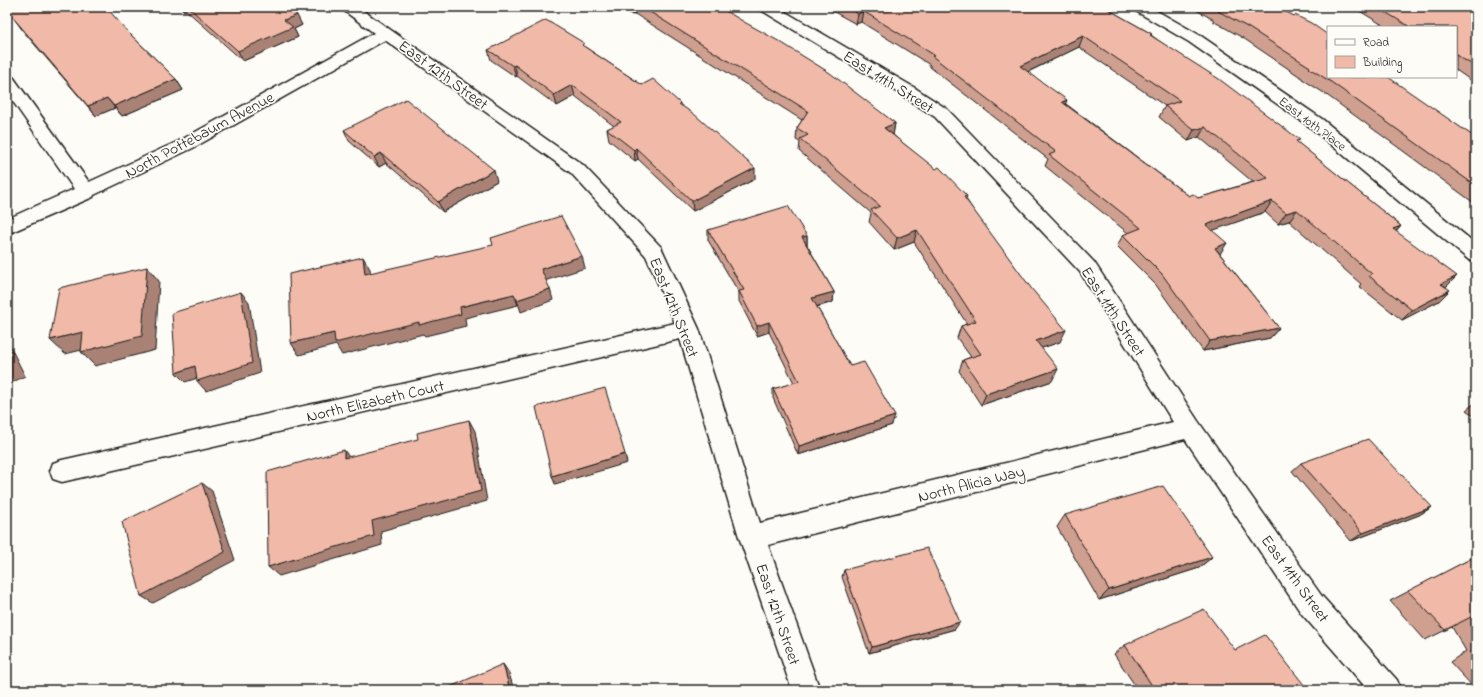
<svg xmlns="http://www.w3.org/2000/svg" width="1483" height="697" font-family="'Indie Flower',sans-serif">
  <rect width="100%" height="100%" fill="#fdfcf7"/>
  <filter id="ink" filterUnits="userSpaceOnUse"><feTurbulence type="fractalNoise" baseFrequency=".025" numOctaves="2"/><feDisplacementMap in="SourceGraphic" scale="8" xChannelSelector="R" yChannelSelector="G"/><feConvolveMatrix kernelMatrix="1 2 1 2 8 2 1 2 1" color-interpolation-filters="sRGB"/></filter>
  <g filter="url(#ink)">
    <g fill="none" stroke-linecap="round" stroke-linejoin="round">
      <!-- street casing -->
      <g stroke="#1c1c1c" stroke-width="3">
        <path id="street" d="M340,7H358L583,165L661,247L699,329L760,523L1173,422L1080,272L935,117L903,96L761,10L758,7H777L915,88L947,109L1094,262L1198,421L1321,595L1397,680L1401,690H1368L1301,613L1185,439L768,545L820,690H792L739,537L680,339L62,482L53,479L50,471L53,463L62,460L675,323L646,256L571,173L385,40L193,148L94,195L93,197L7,234V219L74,189L7,93V76L13,77L89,182L181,140L374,33L343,10Z
          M1131,7H1150L1201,36L1322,119L1476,244V262L1469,260L1310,127L1189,42L1134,10Z"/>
      </g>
      <!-- street -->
      <use href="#street" fill="#fdfcf7" fill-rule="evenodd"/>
    </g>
    <!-- wall -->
    <path fill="#cf9f90" stroke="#1c1c1c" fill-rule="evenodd" d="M180,7H288L302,25L294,29L298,37L243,61L186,10L184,11Z
      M621,7H719L895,123L893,135L967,196L966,199L1060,342L1041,348L1052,381L981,405L959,371L963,360L971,357L957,338L961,326L967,324L914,242L894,250L869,222L871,213L799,151L800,142L796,140L797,128L802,120L635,14L632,15Z
      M825,7H1118L1111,11L1152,34L1151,35L1298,143L1401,226L1396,232L1445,287L1439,301L1402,320L1359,286L1361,284L1289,221L1278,224L1265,212L1213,230L1220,254L1279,328L1270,338L1203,351L1156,285L1117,246L1123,235L1128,233L1045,166L1048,159L930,67V65L861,22L856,24ZM1079,47L1165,106L1159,117L1188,141L1199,137L1253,182L1198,198L1189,196L1066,104L1028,72Z
      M1191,7H1277L1476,138V202L1474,203L1324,93L1302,79V78L1243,38L1213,21L1214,20Z
      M1353,7H1476V84L1456,70V27H1386Z
      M15,20L128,32L176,79L183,90L122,116L115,108L96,116L23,31Z
      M585,47L642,85L680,103V105L755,179L693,211L638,159L635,161L609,140L607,129L614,126L575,96L557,106L517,76L516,77L491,60L488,50Z
      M344,130L497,181L443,212L386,163L379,167L349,141Z
      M708,230L807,236V245L834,292L833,302L817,307L850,366L892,425L798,455L773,398V389L794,383L769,332L757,336L739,301V293L708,240Z
      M1476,402V418L1466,410Z
      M1301,463L1432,507L1419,515L1351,541L1292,471Z
      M1065,515L1212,557L1199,568L1099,600L1057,527Z
      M1476,556V690L1450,662L1466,651L1452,627L1425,640L1390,601Z
      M844,570L955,629L869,653L842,577Z
      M1125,645L1235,650L1308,690H1138L1114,654Z"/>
    <!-- shaded-wall -->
    <path fill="#a98275" stroke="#1c1c1c" d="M182,7H184L186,10L184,11Z
      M631,7H634L635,14L632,15Z
      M1104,7H1118L1100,18Z
      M863,11L861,22L856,24L858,14Z
      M297,15L302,25L294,29L298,37L243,61L238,51L284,20Z
      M1476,22V30L1471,23Z
      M1083,36L1079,47L1017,77L1020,66Z
      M515,65L517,76L516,77L513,66Z
      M176,79L183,90L122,116L114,106Z
      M572,85L575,96L557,106L554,95Z
      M107,98L115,108L96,116L88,106Z
      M1067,100L1063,111L1062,102Z
      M895,123L893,135L884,128Z
      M1205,127L1199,137L1188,141L1194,130Z
      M636,148L638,159L635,161L634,150Z
      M381,153L386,163L379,167L374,157Z
      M755,168V179L693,211L692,201Z
      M494,170L497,181L443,212L438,202Z
      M1272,201L1265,212L1200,235L1206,225Z
      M1297,210L1289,221L1278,224L1286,213Z
      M1401,226L1391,237L1393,229Z
      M917,230L914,242L894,250L897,238Z
      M807,236V246L802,237Z
      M1227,243L1220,254L1215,248Z
      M582,256L585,268L544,281L541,269Z
      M363,257L370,269L372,286L365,274Z
      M147,267L159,281L155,350L95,366L81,352Z
      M1457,276L1446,287L1441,284Z
      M550,289L553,300L521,312L517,300Z
      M1450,290L1439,301L1402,320L1412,310Z
      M241,292L249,302L260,373L206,391L197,381Z
      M834,292L833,302L811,308L812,298Z
      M514,294L518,305L465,318L466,326L425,336L423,334L342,355L336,345L299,355L291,343L334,333L419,322L460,307Z
      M769,322V332L757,336V326Z
      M1279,328L1270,338L1203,351L1210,341Z
      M1066,330L1060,342L1030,352L1036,341Z
      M83,332L98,346L65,354L50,340Z
      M7,340L25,376L7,385Z
      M195,366L204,376L185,382L176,373Z
      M1058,369L1052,381L981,405L986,394Z
      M895,416L892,425L798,455L799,446Z
      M469,420L475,431L487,501L381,531L382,545L279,576L268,567L372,521Z
      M344,450L352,461L344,458Z
      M625,454L627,463L555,484L552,476Z
      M202,483L212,491L235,560L153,603L141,596Z
      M1432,507L1419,515L1351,541L1363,533Z
      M1212,557L1199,568L1099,600L1109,590Z
      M960,622L955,629L869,653L872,647Z
      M503,664L509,673L514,690H510Z"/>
    <!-- building -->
    <path fill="#f1b9a7" stroke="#1c1c1c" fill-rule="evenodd" d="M7,7H106L128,32L176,79L114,106L107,98L88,106L15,20L7,9Z
      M188,7H288L297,15L284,20L293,27L238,51Z
      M642,7H719L746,23L782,43L830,73L895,123L884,128L936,169L939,167L967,196L964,197L1031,288L1066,330L1036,341L1058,369L986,394L963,360L981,354L961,326L976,321L917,230L897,238L871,210L880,206L800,139L808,135L797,128L808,111Z
      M846,7H1104L1152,34L1150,35L1219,79L1300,140L1296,141L1401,226L1393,229L1457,276L1441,284L1450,290L1412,310L1369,276L1372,274L1297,210L1286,213L1272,201L1206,225L1227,243L1215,248L1279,328L1210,341L1162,274L1123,235L1141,228L1049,155L1056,152L932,56L934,55L863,11L858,14ZM1083,36L1180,101L1165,106L1194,130L1205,127L1268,178L1198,198L1193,194L1189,196L1062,102L1067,100L1020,66Z
      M1215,7H1277L1294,16L1295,15L1311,23L1328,35V77H1388L1476,138V186L1331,82L1309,68L1310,67L1249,28L1218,11L1220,10Z
      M1377,7H1476V22L1471,23L1476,25V67L1456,55V27H1410Z
      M546,20L584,43L582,45L642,85L653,79L680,103L679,104L694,114L755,168L692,201L636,148L634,150L607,129L621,122L572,85L554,95L515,65L513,66L488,50Z
      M406,99L494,170L438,202L381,153L374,157L344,130Z
      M788,206L807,236L802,237L834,292L812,298L850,366L864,362L895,416L799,446L773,389L799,381L769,322L757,326L739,291L744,290L708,230Z
      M561,216L582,256L541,269L550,289L517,300L514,294L460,307L461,314L419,325V322L335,343L334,333L291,343L289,274L363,257L365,274L493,245L491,238Z
      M147,267L142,336L81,352L83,332L50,340L59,288Z
      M241,292L252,363L197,381L195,366L176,373L172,313Z
      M605,388L625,454L552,476L536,407Z
      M469,420L481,491L372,521L374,536L268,567L267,472L344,450V458L418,439L417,433Z
      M1368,439L1432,507L1363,533L1301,463Z
      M202,483L225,552L141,596L122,522Z
      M1163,486L1212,557L1109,590L1065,515Z
      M927,548L960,622L872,647L844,570Z
      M1476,556V624L1471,617L1445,630L1408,591Z
      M1204,609L1235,650L1265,635L1308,690H1155L1125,645Z
      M1476,649V659L1470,653Z
      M503,664L510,690H443Z
      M696,686L698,690H685Z"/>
  </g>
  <g text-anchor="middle" stroke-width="3.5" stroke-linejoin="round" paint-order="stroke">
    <!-- far-street labels -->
    <g font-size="13" fill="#1c1c1c" stroke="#fdfcf7">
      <text transform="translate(1313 123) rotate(37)" y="5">East 10th Place</text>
    </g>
    <!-- street labels -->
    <g font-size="16" fill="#1c1c1c" stroke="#fdfcf7">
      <text transform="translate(444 74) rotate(36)" y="6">East 12th Street</text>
      <text transform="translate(889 81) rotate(32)" y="6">East 11th Street</text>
      <text transform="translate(199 134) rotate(-28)" y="6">North Pottebaum Avenue</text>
      <text transform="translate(675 307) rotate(68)" y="6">East 12th Street</text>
      <text transform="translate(1114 311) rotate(57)" y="6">East 11th Street</text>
      <text transform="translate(375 400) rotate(-13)" y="6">North Elizabeth Court</text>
      <text transform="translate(971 483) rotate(-14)" y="6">North Alicia Way</text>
      <text transform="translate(1296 578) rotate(54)" y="6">East 11th Street</text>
      <text transform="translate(779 614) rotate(71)" y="6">East 12th Street</text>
    </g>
  </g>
  <!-- margin -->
  <rect width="1483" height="697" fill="none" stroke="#fdfcf7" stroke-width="24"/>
  <rect x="12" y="12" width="1459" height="673" fill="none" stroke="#1c1c1c" stroke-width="1.5" filter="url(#ink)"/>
  <!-- legend -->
  <rect x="1327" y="26" width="130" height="52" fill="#fdfcf7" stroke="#a3a29f"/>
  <rect x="1335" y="39" width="20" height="6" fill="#fdfcf7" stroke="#a3a29f"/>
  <text x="1363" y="46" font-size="12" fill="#1c1c1c">Road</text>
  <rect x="1335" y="56" width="20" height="12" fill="#f1b9a7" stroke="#a3a29f"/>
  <text x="1363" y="66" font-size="12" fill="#1c1c1c">Building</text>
</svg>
